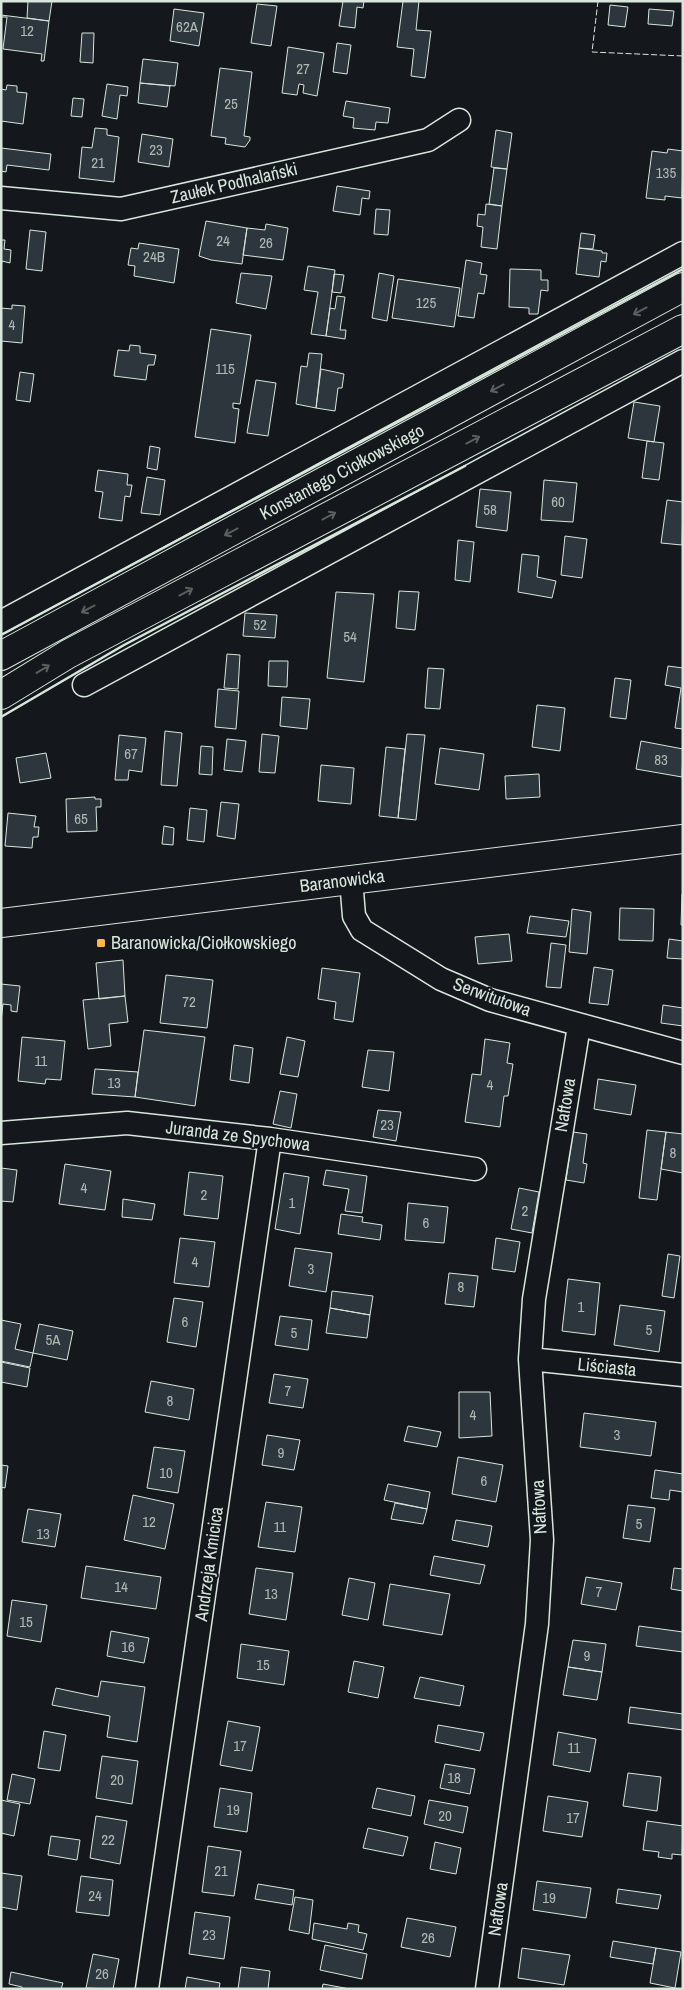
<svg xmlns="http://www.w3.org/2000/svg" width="684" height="1990" font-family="'Archivo Narrow',sans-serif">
  <rect width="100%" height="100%" fill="#14181c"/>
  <!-- building -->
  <path fill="#2c363c" stroke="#d8e6dc" d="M28,1H52L49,21L27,18Z
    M343,1H364L363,8L357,7L355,28L339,26Z
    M403,1H419L416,30L431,31L425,78L411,76L414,49L397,47Z
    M257,4L277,6L271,46L251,43Z
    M610,5L628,7L625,27L608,25Z
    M174,9L204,13L199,46L170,41Z
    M649,9L674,11L672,26L648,24Z
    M1,15L49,21L44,61H41L42,54L3,49L7,17H1Z
    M82,33H94L93,63L80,62Z
    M337,43L351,45L347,74L333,72Z
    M288,47L324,53L317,96L303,93L304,85L299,84L297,95L282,93Z
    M143,59L178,63L175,86L140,83Z
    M220,68L252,72L244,136L250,137V140L245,147L225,144L226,138L211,136Z
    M140,83L170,86L167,107L138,103Z
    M107,84L128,87L127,96L120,95L117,119L102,116Z
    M7,85L17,86V92L27,93L23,124L1,121V89L6,90Z
    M73,98L84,99L82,117L71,116Z
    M346,101L390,108L388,123L376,122L375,130L353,128L354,118L343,116Z
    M95,128L107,129V135L119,137L114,182L79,178L82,147L92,148Z
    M496,130L512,133L507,169L491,167Z
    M142,134L173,139L169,167L138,162Z
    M1,148L51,154L49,170L7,165L6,172L1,171Z
    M668,149L683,151L682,198L665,196V200L646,198L652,151L667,153Z
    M494,168L507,169L502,206L489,204Z
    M337,186L370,191L369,199L362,198L360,215L333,211Z
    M486,204L502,206L497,249L481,247L483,227L477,226L478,214L485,215Z
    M376,209L390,210L388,235L374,234Z
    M206,221L247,228L242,264L211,260L199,256Z
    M266,224L288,228L283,260L243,255L247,228L265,230Z
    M30,230L46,232L42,271L26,269Z
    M581,233L595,235L593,249L579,248Z
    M1,240H5L4,249L11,250L10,263L2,261L1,267Z
    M139,243L179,249L174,283L134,276L135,266L128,265L131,248L138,249Z
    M579,248L602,251V253H607L606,262L601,261L599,277L576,274Z
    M466,260L482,263L480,274L487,275L484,294L478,293L474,318L458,316Z
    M308,266L335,270L326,336L311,334L318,292L304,290Z
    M510,269L541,270V280H548V291L541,290L538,314H529V308L509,307Z
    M241,273L272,276L266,309L236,303Z
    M379,273L394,276L387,321L372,318Z
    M334,274L344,275L341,293L332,292Z
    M398,279L460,288L454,327L392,318Z
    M337,296L345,297L340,330H346L345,339L326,336L330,308L335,309Z
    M12,305L25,306L22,343L1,341V308L12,309Z
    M211,329L251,335L240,404L233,403V408L239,409L235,443L195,437Z
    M130,345L140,346V353L156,355L154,365H148L146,380L114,376L118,350L129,351Z
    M309,353L322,354L316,408L296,404L301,366L307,367Z
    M321,369L344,374L342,388H338L335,411L316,408Z
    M20,372L34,374L30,402L16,400Z
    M256,380L276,383L268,436L247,433Z
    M634,402L660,406L654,442L628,438Z
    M647,441L664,443L659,480L642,478Z
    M150,446L160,448L157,470L147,468Z
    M98,470L128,474L127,485H132L130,497L125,496L122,521L99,518L103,492L95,491Z
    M147,477L165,480L160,515L141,513Z
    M544,480L577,483L573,522L541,520Z
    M480,489L511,492L507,531L476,527Z
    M667,500L683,502L682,545L661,543Z
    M565,536L587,539L582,578L561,575Z
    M458,540L474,542L470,582L455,580Z
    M522,554L539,556L537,577L556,581L552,598L518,592Z
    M399,591L419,592L415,630L396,628Z
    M336,592L374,594L364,682L327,678Z
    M245,613L277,615L275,638L243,636Z
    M227,654L240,655L238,689L224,688Z
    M269,661H288L287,687L268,686Z
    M668,666L683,668V729L675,728L681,688L665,685Z
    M428,668L444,669L440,709L425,708Z
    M615,678L631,680L626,719L610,717Z
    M218,689L239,691L236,729L215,727Z
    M282,697L310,699L307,729L280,726Z
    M537,705L565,708L560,751L532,747Z
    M165,731L182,733L177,786L161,785Z
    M262,734L279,736L275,773L259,772Z
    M407,734L425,735L416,820L398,818Z
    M119,735L146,738L142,772L129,770L128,780H115Z
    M227,739L246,741L242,772L224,770Z
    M641,741L683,749L682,777L636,769Z
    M201,746L213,747L212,775L199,774Z
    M386,747L405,749L398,818L379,816Z
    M440,748L484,754L479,790L435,784Z
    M46,753L51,778L20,783L16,758Z
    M321,765L354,768L351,804L318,801Z
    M539,774L540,797L506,799L505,776Z
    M95,797V799H101V807H96L97,831L67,832L66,799Z
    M221,802L239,804L235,839L217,836Z
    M190,808L207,810L204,842L187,840Z
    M8,813L36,816L34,827H39L38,837H33L32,848L5,846Z
    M164,826L174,828L173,845L162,844Z
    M682,894H683V925H681Z
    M620,908L654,909L653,941L619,940Z
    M572,909L591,912L587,954L569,952Z
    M530,916L569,921L566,937L527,933Z
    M509,934L512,961L478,964L475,937Z
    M669,939L683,941V959L667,958Z
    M551,943L566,945L561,988L546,987Z
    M123,960L125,996L99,999L96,963Z
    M594,967L613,970L608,1005L589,1003Z
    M322,968L360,973L353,1022L334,1019L336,1002L318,999Z
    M166,975L213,980L207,1028L160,1023Z
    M1,984L20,986L17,1012L11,1011V1005L3,1004L1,1021Z
    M125,996L128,1022L109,1024L111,1046L88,1049L83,1000Z
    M663,1005L683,1008V1026L661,1023Z
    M144,1030L205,1037L195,1106L135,1097Z
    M22,1037L65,1041L61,1080L46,1079L45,1084L18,1081Z
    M287,1037L305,1041L298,1077L280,1074Z
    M485,1039L510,1043L507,1063L513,1064L508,1096H504L500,1127L465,1122L472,1074L481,1075Z
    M234,1045L253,1048L249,1083L230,1080Z
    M368,1050L394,1052L389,1091L362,1087Z
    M95,1069L138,1072L135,1097L92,1094Z
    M598,1079L636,1085L631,1115L594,1109Z
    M280,1091L297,1094L291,1128L273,1124Z
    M378,1110L401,1112L396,1141L373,1137Z
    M647,1130L666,1132L657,1200L639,1198Z
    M573,1132L587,1134L583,1163L587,1164L584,1183L566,1180Z
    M666,1132L683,1134V1173L661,1169Z
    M65,1164L111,1171L105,1210L59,1204Z
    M1,1168L17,1170L13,1202L1,1201Z
    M326,1170L367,1176L362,1213L345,1211L349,1189L323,1185Z
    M189,1172L223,1176L218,1219L184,1215Z
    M284,1173L309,1177L300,1234L275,1229Z
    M519,1188L539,1192L532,1233L511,1229Z
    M123,1199L155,1204L152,1220L122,1217Z
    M408,1203L448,1207L444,1243L405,1240Z
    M341,1214L363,1217L362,1222L382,1225L380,1240L338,1234Z
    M180,1238L215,1242L209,1287L174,1283Z
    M496,1238L520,1242L515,1272L492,1269Z
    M295,1248L332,1253L326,1292L289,1286Z
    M668,1254L680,1256L674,1298L662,1296Z
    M449,1273L478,1276L474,1307L445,1304Z
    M568,1279L600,1283L595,1335L562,1331Z
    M332,1291L373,1296L370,1315L330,1308Z
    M174,1298L203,1302L196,1347L167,1342Z
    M620,1305L665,1311L659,1352L614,1345Z
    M330,1308L370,1315L367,1338L326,1333Z
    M280,1316L312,1320L308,1350L275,1345Z
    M1,1320L21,1324L15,1349L33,1353L30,1367L1,1361Z
    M39,1324L73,1331L67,1360L33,1353Z
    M1,1362L30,1368L27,1387L1,1382Z
    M274,1374L308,1379L303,1408L269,1403Z
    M151,1381L194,1389L189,1420L145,1412Z
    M459,1392H490L492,1436L459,1438Z
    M584,1413L656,1422L651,1456L580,1447Z
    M408,1426L441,1432L437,1447L404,1441Z
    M267,1435L300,1440L294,1470L262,1465Z
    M154,1447L185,1451L178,1493L147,1488Z
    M458,1457L503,1465L496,1502L452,1494Z
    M1,1465L8,1466L5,1488L1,1487Z
    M655,1470L683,1474V1492L670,1490L669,1500L651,1498Z
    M388,1484L430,1492L427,1509L384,1500Z
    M133,1495L174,1504L165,1549L124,1540Z
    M266,1502L302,1507L295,1552L258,1547Z
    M395,1503L427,1509L423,1524L391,1519Z
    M628,1505L655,1508L650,1542L623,1538Z
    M28,1509L61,1514L55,1547L22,1542Z
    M456,1520L492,1526L488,1547L452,1540Z
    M434,1556L485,1565L480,1584L430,1575Z
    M86,1566L161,1577L156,1609L81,1598Z
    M256,1568L293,1573L286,1620L249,1614Z
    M674,1568L683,1569V1591L671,1589Z
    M586,1577L622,1583L616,1610L581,1604Z
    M349,1578L375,1583L368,1620L342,1615Z
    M390,1584L450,1594L442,1635L383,1625Z
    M12,1600L47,1605L41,1642L7,1636Z
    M639,1626L683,1632V1652L636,1646Z
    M111,1631L149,1638L144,1663L107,1656Z
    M573,1640L606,1644L602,1672L568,1667Z
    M241,1644L289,1651L284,1685L237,1678Z
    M354,1661L384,1667L378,1698L348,1692Z
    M568,1667L602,1672L597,1700L563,1695Z
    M420,1677L464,1686L460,1706L414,1698Z
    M101,1681L145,1687L137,1742L107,1737L110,1716L52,1705L56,1688L98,1697Z
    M630,1707L683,1714V1730L628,1723Z
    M228,1721L260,1727L252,1771L220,1765Z
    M438,1725L484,1733L480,1751L435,1742Z
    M44,1731L66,1735L60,1771L38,1768Z
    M558,1732L596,1739L590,1772L553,1765Z
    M102,1756L138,1761L132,1804L96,1798Z
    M445,1764L475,1769L470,1794L440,1788Z
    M628,1773L661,1777L657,1811L623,1806Z
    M12,1774L35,1779L30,1804L7,1800Z
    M220,1788L252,1793L247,1832L214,1827Z
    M377,1788L415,1796L411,1816L372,1808Z
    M548,1796L588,1802L582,1837L543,1831Z
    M1,1800L20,1804L14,1836L1,1833Z
    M429,1800L468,1807L463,1833L424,1824Z
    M96,1816L127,1821L120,1864L90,1858Z
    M647,1821L683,1826L682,1855L672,1854V1859L658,1857L659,1852L643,1850Z
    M368,1828L408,1837L403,1856L363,1848Z
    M51,1836L80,1840L77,1860L48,1855Z
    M435,1842L461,1848L456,1874L430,1869Z
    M208,1846L241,1851L234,1896L202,1892Z
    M1,1873L22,1876L17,1910L1,1907Z
    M81,1876L113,1880L109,1916L76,1912Z
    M537,1881L591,1888L586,1918L533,1910Z
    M258,1884L294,1890L292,1905L255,1899Z
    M618,1889L661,1895L658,1909L616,1903Z
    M295,1897L313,1900L309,1934L289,1930Z
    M195,1912L230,1917L224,1959L189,1954Z
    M407,1918L456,1927L450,1957L401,1947Z
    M314,1923L347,1929L348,1923L359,1925L358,1932L367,1934L363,1950L312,1939Z
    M613,1941L656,1948L653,1964L610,1957Z
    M325,1945L367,1954L362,1979L320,1970Z
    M522,1948L570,1955L564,1985L518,1978Z
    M656,1948L681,1952L675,1988L650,1983Z
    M93,1954L119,1959L113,1989L86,1988Z
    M241,1967L270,1971L268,1989H238Z
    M11,1972L63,1983L61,1989H22V1987L9,1984Z
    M187,1977L220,1983L219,1989H185Z
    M323,1984L350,1989H322Z"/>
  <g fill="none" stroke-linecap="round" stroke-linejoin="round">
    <!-- minor casing -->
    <g stroke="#d8e6dc" stroke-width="25">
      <path id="minor" d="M1,198L121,209L428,140L459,120
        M1,622L683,253
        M84,685L683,361
        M351,879L354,916L362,930L441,979L490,1000L683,1053
        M1,1133L127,1123L270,1139L475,1169
        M530,1359L683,1375
        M147,1989L270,1139
        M487,1989L537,1624L542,1540L530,1359L534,1299L579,1026"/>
    </g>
    <!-- tertiary casing -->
    <g stroke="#d8e6dc" stroke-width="30">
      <path id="tertiary" d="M1,923L683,839"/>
    </g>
    <!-- trunk casing -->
    <g stroke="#d8e6dc" stroke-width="30">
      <path id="trunk" d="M1,656L683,287
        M1,695L68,654L683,329"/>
    </g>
    <!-- minor -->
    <use href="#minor" stroke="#14181c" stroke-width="22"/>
    <!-- tertiary -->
    <use href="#tertiary" stroke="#14181c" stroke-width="28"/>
    <!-- trunk -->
    <use href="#trunk" stroke="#14181c" stroke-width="28"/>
    <!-- fence -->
    <path stroke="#d8e6dc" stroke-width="1" stroke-dasharray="6 2.5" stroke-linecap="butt" d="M598,1L592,52L683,56"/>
    <!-- wall -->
    <path stroke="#d8e6dc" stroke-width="2.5" d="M1,635L683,269
      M1,717L124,645L465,466"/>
  </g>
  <!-- one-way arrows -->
  <defs><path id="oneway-shaft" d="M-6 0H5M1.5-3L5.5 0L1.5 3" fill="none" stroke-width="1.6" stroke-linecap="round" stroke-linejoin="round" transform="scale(1.25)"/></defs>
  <g stroke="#59605f">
    <use href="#oneway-shaft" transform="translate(640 311) rotate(152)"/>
    <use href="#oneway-shaft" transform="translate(497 388) rotate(152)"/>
    <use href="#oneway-shaft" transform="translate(473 440) rotate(-28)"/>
    <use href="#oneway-shaft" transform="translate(329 516) rotate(-28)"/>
    <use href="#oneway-shaft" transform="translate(231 532) rotate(152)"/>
    <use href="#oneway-shaft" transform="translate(186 592) rotate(-28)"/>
    <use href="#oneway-shaft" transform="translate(88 609) rotate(152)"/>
    <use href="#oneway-shaft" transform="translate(43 669) rotate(-31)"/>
  </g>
  <!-- markers -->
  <rect fill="#ffb74d" stroke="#14181c" stroke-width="2" x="96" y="938" width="10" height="10" rx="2.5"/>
  <g text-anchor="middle" stroke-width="4" stroke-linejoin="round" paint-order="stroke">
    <!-- number labels -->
    <g font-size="15" fill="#adbab4">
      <text x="187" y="32">62A</text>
      <text x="27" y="36">12</text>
      <text x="303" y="74">27</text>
      <text x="231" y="109">25</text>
      <text x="156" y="155">23</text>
      <text x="98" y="168">21</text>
      <text x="666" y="178">135</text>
      <text x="223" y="246">24</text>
      <text x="266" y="248">26</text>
      <text x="154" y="262">24B</text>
      <text x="426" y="308">125</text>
      <text x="12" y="330">4</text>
      <text x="225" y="374">115</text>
      <text x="558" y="507">60</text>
      <text x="490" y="515">58</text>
      <text x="260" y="630">52</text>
      <text x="350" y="642">54</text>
      <text x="131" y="759">67</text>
      <text x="661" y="765">83</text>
      <text x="81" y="824">65</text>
      <text x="189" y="1007">72</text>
      <text x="41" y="1066">11</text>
      <text x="114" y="1088">13</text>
      <text x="490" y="1090">4</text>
      <text x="387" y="1130">23</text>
      <text x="673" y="1158">8</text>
      <text x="84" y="1193">4</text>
      <text x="204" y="1200">2</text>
      <text x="292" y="1208">1</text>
      <text x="525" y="1216">2</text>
      <text x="426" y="1228">6</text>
      <text x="195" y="1267">4</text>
      <text x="311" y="1274">3</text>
      <text x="461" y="1292">8</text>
      <text x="581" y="1312">1</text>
      <text x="185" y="1327">6</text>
      <text x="649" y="1335">5</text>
      <text x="294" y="1338">5</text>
      <text x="53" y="1345">5A</text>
      <text x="288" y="1396">7</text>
      <text x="170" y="1406">8</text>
      <text x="473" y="1420">4</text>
      <text x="617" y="1440">3</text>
      <text x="281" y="1458">9</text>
      <text x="166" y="1478">10</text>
      <text x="484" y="1486">6</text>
      <text x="149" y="1527">12</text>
      <text x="639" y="1529">5</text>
      <text x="280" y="1532">11</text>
      <text x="43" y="1539">13</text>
      <text x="121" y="1592">14</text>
      <text x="599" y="1597">7</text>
      <text x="271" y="1599">13</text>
      <text x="26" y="1627">15</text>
      <text x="128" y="1652">16</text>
      <text x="587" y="1661">9</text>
      <text x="263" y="1670">15</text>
      <text x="240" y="1751">17</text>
      <text x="574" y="1753">11</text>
      <text x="454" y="1783">18</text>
      <text x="117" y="1785">20</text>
      <text x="233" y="1815">19</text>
      <text x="445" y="1821">20</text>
      <text x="573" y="1823">17</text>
      <text x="108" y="1845">22</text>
      <text x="221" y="1876">21</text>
      <text x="95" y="1901">24</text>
      <text x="549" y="1903">19</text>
      <text x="209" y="1940">23</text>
      <text x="428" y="1943">26</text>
      <text x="102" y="1979">26</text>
    </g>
    <!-- street labels -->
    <g font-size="18" fill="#d8e6dc" stroke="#14181c">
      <text transform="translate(234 183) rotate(-13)" y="6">Zaułek Podhalański</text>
      <text transform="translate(342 472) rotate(-28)" y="6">Konstantego Ciołkowskiego</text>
      <text transform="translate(342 881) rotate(-7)" y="6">Baranowicka</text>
      <text transform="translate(492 997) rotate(20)" y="6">Serwitutowa</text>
      <text transform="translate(565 1105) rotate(-81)" y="6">Naftowa</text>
      <text transform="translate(238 1136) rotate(7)" y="6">Juranda ze Spychowa</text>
      <text transform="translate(607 1367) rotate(6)" y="6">Liściasta</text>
      <text transform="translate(539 1507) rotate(-93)" y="6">Naftowa</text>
      <text transform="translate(209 1564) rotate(-82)" y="6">Andrzeja Kmicica</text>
      <text transform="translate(498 1909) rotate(-82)" y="6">Naftowa</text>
    </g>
    <!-- poi labels -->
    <g font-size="18" fill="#d8e6dc" stroke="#14181c" text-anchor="start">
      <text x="111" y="949">Baranowicka/Ciołkowskiego</text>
    </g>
  </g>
  <!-- border -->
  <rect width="684" height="1990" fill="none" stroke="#d8e6dc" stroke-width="5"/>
</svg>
